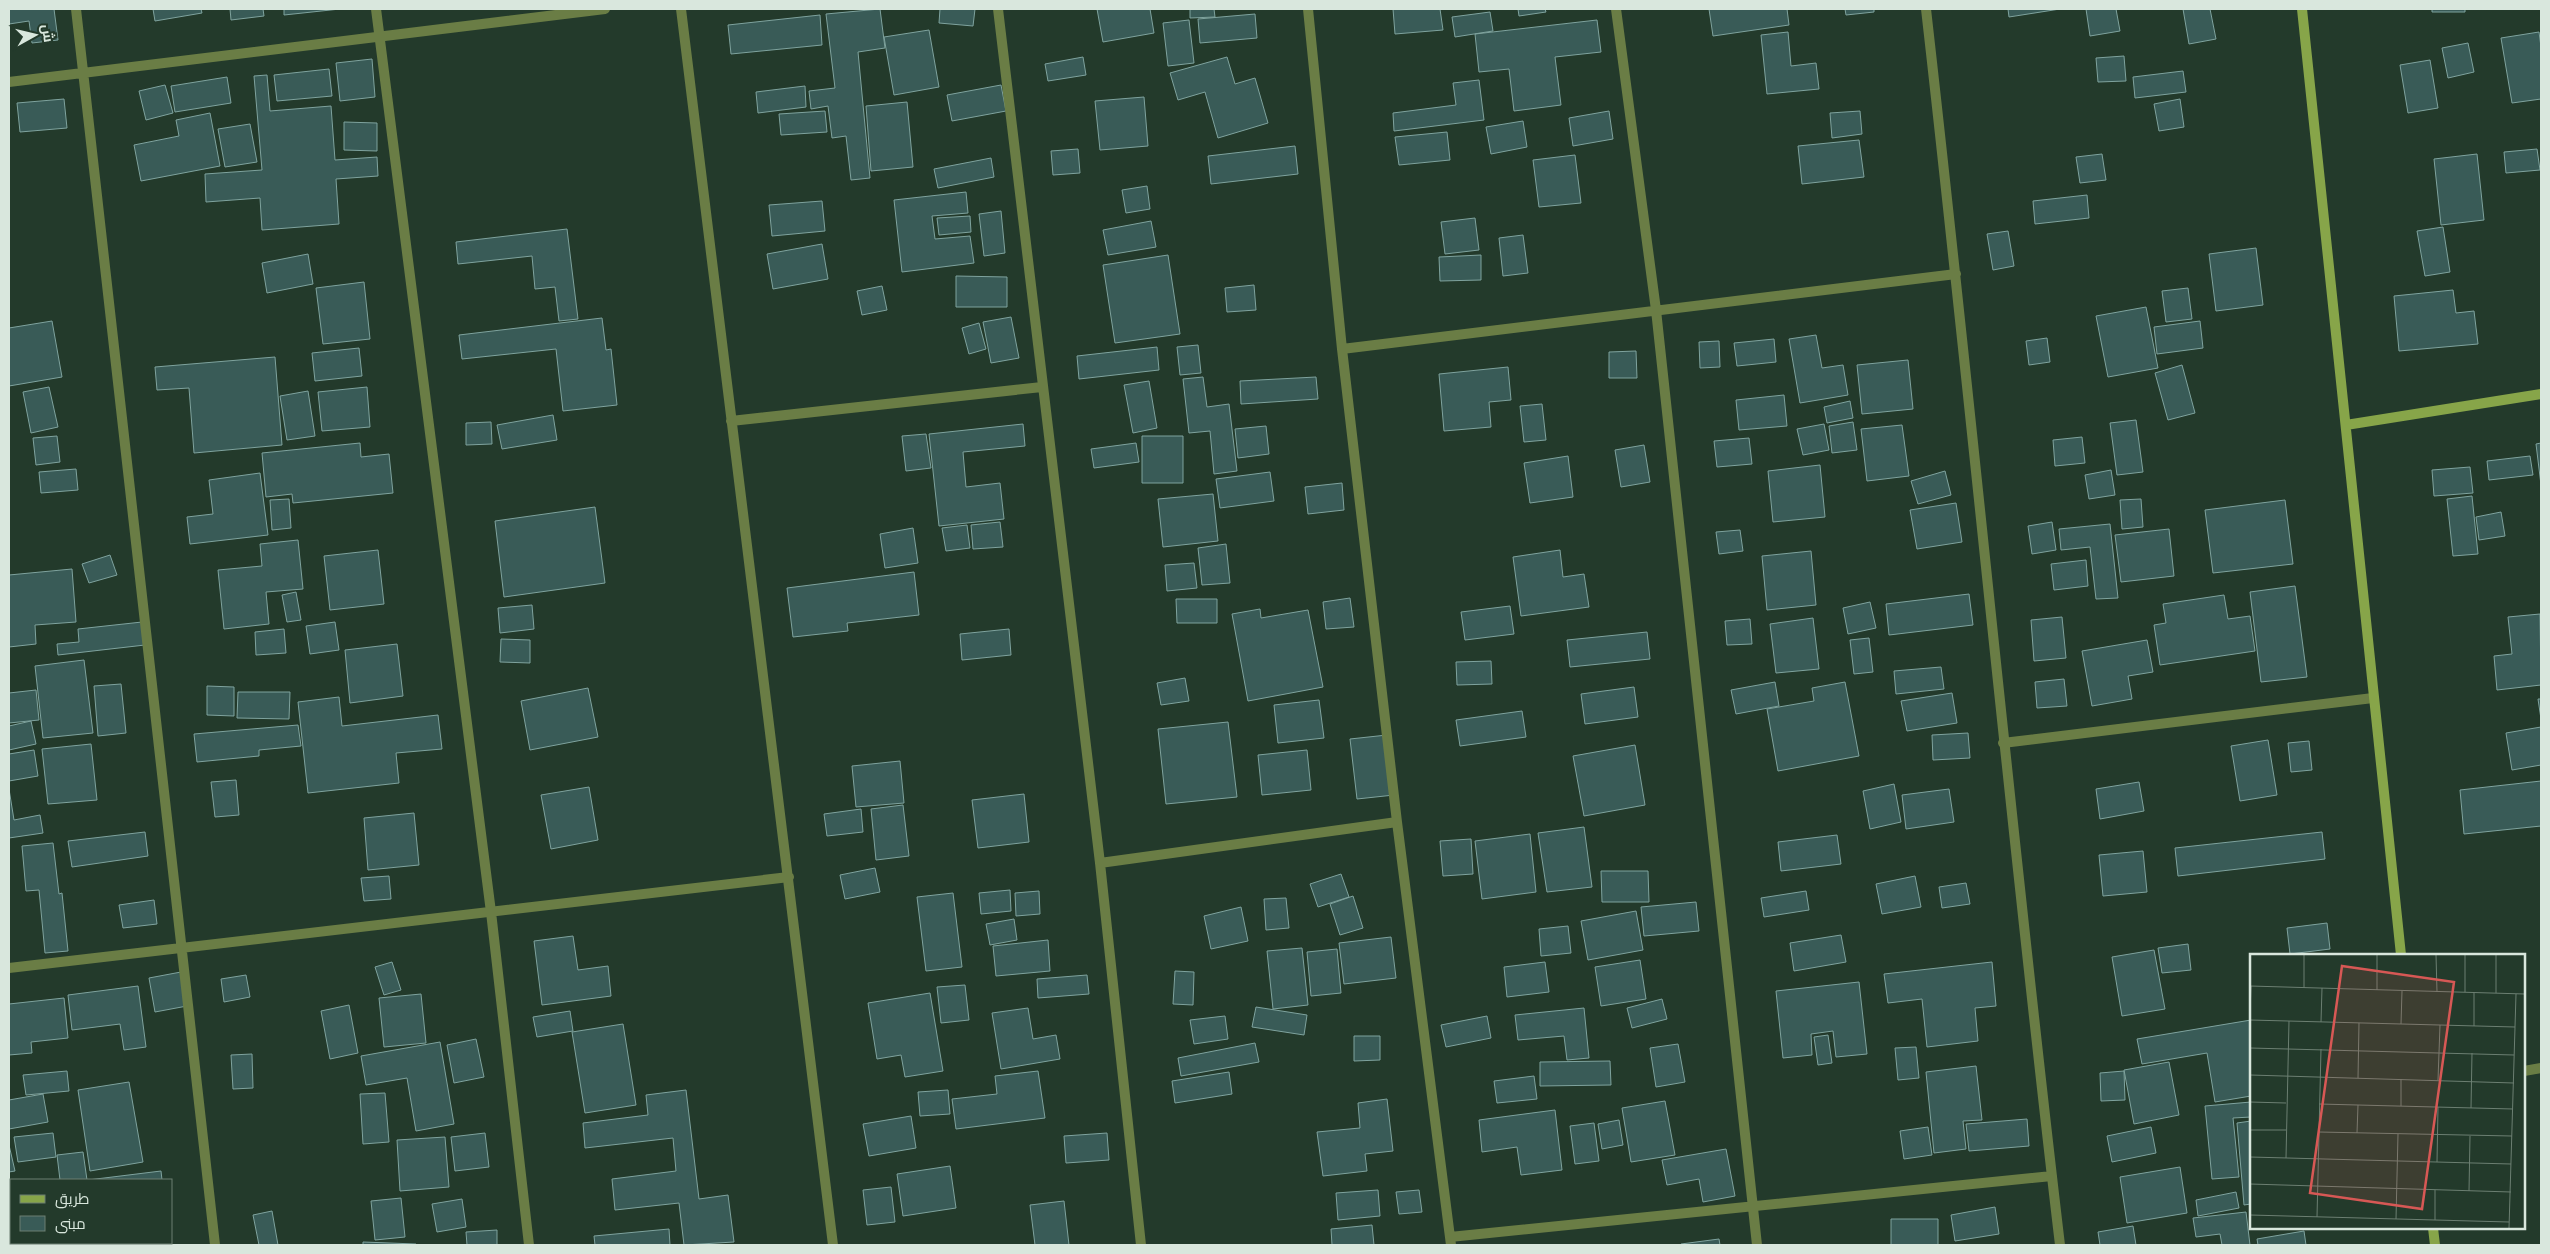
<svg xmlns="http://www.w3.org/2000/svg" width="2550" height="1254" font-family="Quicksand,Cairo,sans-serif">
  <rect width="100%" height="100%" fill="#233a2b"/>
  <!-- building -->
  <path fill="#395b57" stroke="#7fa39e" d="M9,9H54L58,40L32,43L29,21L9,24Z
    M153,9H201L202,13L155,21Z
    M230,9H263L264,16L231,20Z
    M284,9H340L284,15Z
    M880,9L885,48L858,52L870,178L851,180L846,136L832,138L828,106L811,109L809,91L835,88L826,14Z
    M940,9H975L973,26L939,23Z
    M1097,9H1150L1154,33L1103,42Z
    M1190,9H1214L1215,17L1190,18Z
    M1393,9H1440L1443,30L1395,34Z
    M1518,9H1545L1546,12L1519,16Z
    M1709,9H1787L1789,25L1713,36Z
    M1845,9H1874V12L1846,15Z
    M2008,9H2060L2009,17Z
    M2086,9H2116L2120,31L2090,36Z
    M2183,9H2210L2216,39L2189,44Z
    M2432,9H2465V12H2432Z
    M1490,12L1493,31L1455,37L1452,17Z
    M1255,14L1257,38L1200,43L1198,19Z
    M820,15L822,45L731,54L728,25Z
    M1189,20L1194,63L1168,66L1163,23Z
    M1597,20L1601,52L1555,57L1561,105L1514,111L1509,69L1479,72L1475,34Z
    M929,30L939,87L894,95L884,37Z
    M1788,32L1791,66L1816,63L1819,89L1767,94L1761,35Z
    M2539,32L2541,47V99L2512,103L2501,38Z
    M2468,43L2474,72L2448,78L2442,48Z
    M2124,56L2126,81L2098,82L2096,58Z
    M1083,57L1086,75L1048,81L1045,64Z
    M1227,57L1235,84L1255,78L1268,123L1218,138L1205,92L1178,100L1170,73Z
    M372,59L375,97L340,101L336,63Z
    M2430,60L2438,108L2408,113L2400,65Z
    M329,69L332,96L277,101L274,75Z
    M2183,71L2186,92L2135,98L2133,77Z
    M267,75L270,111L331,106L335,160L377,157L378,176L336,179L339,224L262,230L260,198L206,202L205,174L262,170L254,76Z
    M227,77L231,103L175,112L171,86Z
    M1479,80L1484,120L1394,131L1393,113L1456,105L1453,83Z
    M165,85L173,113L146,120L139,91Z
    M1001,85L1006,111L952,121L947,95Z
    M805,86L806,107L758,113L756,92Z
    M1144,97L1148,146L1100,150L1095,101Z
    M64,99L67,128L20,132L17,103Z
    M2180,99L2184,127L2159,131L2154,104Z
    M907,102L913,167L871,171L866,106Z
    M825,111L827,132L781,135L779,114Z
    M1609,111L1613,139L1573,146L1569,118Z
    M1860,111L1862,134L1832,138L1830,113Z
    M210,113L220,166L141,181L134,145L179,136L176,120Z
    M1523,121L1527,147L1491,154L1486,127Z
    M344,122L377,123V151L344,150Z
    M250,124L257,162L225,167L218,129Z
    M1447,132L1450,160L1399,165L1395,137Z
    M1859,140L1864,177L1802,184L1798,146Z
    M1295,146L1298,174L1211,184L1208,156Z
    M1078,149L1080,173L1053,175L1051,151Z
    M2537,149L2540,170L2506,173L2504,152Z
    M2102,154L2106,180L2080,183L2076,157Z
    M2477,154L2484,220L2441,225L2434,159Z
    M1575,155L1581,203L1539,207L1533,160Z
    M991,158L994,177L938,188L934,169Z
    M1147,186L1150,209L1126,213L1122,190Z
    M966,192L968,213L932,216L935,239L970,236L974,263L902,272L894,200Z
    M2087,195L2089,218L2035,224L2033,201Z
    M822,201L825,231L772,236L769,205Z
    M1001,211L1005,253L984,256L979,214Z
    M970,216L971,232L939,235L937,218Z
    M1475,218L1479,250L1445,254L1441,222Z
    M1151,221L1156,247L1108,255L1103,230Z
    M2443,227L2450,272L2425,276L2417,231Z
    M567,229L578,319L559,321L555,287L535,289L532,256L458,264L456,242Z
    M2008,231L2014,266L1993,270L1987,234Z
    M1523,235L1528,273L1503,276L1499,238Z
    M822,244L828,279L773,289L767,254Z
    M2256,248L2263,305L2216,311L2209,254Z
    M308,254L313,284L267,293L262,263Z
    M1168,255L1180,334L1115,343L1103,265Z
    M1481,255V280L1440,281L1439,257Z
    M956,276L1007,277V307H956Z
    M364,282L370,339L323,344L316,288Z
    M1254,285L1256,310L1227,312L1225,288Z
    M882,286L887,310L862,315L857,291Z
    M2188,288L2192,319L2166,322L2162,291Z
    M2453,290L2456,313L2474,311L2478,344L2399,351L2394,296Z
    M2146,307L2158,368L2108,377L2096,316Z
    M1011,317L1019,358L991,363L983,322Z
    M602,318L606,350L611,349L617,405L563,411L556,349L462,359L459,335Z
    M52,321L62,377L9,386V328Z
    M2200,321L2203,348L2157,354L2154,327Z
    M979,323L986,349L969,354L962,328Z
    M1816,335L1822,368L1843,365L1848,395L1800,403L1789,339Z
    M2047,338L2050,362L2029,365L2026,341Z
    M1774,339L1776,362L1737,366L1734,343Z
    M1719,341L1720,367L1700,368L1699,342Z
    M1198,345L1201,373L1180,375L1177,347Z
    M1157,347L1159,370L1079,379L1077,356Z
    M359,348L362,376L315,381L312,353Z
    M1636,351L1637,378H1609V352Z
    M275,357L282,445L194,453L189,388L157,390L155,367Z
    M1908,360L1913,409L1862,414L1857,365Z
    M2182,365L2195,413L2168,420L2155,373Z
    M1508,367L1511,400L1489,402L1491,427L1444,431L1439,374Z
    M1203,377L1207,407L1229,404L1237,471L1214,474L1210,431L1189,433L1183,379Z
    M1316,377L1318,399L1241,404L1240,381Z
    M1149,381L1157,428L1133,433L1124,385Z
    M49,387L58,427L31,433L23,392Z
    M367,387L370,427L322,431L318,392Z
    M308,391L315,436L287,440L280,396Z
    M1784,395L1787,426L1739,430L1736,400Z
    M1850,401L1853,418L1827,423L1824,407Z
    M1542,404L1546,440L1524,442L1520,406Z
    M553,415L557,440L502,449L497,425Z
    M2136,420L2143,472L2117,475L2110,423Z
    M491,422L492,444L466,445V423Z
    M1853,422L1857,450L1832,453L1829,426Z
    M1023,424L1025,446L963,452L966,487L1000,483L1004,519L939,526L929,434Z
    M1824,424L1829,450L1803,455L1797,429Z
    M1902,425L1909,476L1867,481L1861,429Z
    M1266,426L1269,454L1238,458L1235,429Z
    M926,434L931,468L906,471L902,436Z
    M57,436L60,462L36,465L33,438Z
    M1142,436H1183V483H1142Z
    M2082,437L2085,463L2055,466L2053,440Z
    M1749,438L1752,464L1717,467L1714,441Z
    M360,443L361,457L389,454L393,493L293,503L292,494L266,497L262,453Z
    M1136,443L1139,462L1094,468L1091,449Z
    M2541,443V485L2536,444Z
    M1644,445L1650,482L1621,487L1615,450Z
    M1568,456L1573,497L1530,503L1524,463Z
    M2530,456L2533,475L2489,480L2487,461Z
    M1820,465L1825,517L1773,522L1768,471Z
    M2470,467L2473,493L2434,496L2432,470Z
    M76,469L78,490L41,493L39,472Z
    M2111,470L2115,495L2089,499L2085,475Z
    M1945,471L1951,495L1918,504L1911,481Z
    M1270,472L1274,501L1220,508L1216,479Z
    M260,473L268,535L190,544L187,517L213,514L209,480Z
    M1342,483L1344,510L1308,514L1305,487Z
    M1213,494L1218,541L1163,547L1158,499Z
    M2472,496L2478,554L2453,556L2447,499Z
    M289,499L291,528L272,530L270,500Z
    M2141,499L2143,527L2122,529L2120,500Z
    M2285,500L2293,564L2213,573L2205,510Z
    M1956,503L1962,542L1917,549L1910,510Z
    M595,507L605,583L504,597L495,521Z
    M2501,512L2505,536L2479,540L2476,517Z
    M1000,522L1003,547L973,549L971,525Z
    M2052,522L2056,550L2032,554L2028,526Z
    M2110,524L2118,598L2096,599L2090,547L2061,550L2059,529Z
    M967,525L970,548L946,551L942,528Z
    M913,528L918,563L885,568L880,534Z
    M2169,529L2174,576L2121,582L2115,535Z
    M1740,530L1743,551L1719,554L1716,532Z
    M298,540L303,589L266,592L269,624L224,629L218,570L262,566L260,544Z
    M1226,544L1230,583L1202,585L1198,548Z
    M378,550L384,604L330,610L324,556Z
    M1560,550L1563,577L1584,574L1589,607L1521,616L1513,557Z
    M1811,551L1816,605L1767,610L1762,556Z
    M110,555L117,575L89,583L82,564Z
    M2086,560L2088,586L2054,590L2051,564Z
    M1194,563L1197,588L1167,591L1165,565Z
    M72,569L76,622L35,625L36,644L9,647V575Z
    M914,572L919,615L847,623L848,631L793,637L787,588Z
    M2295,586L2307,677L2261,682L2250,592Z
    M296,592L301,620L287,622L282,595Z
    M1969,594L1973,625L1889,635L1886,604Z
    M2224,595L2228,619L2250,616L2255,651L2160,665L2154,625L2166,623L2163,604Z
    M1350,598L1354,627L1326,629L1323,602Z
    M1176,599H1217V623H1177Z
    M1870,602L1876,628L1848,634L1843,608Z
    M532,605L534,629L500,633L498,608Z
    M1510,606L1514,634L1465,640L1461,612Z
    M1260,609L1261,618L1308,610L1323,687L1248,701L1232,614Z
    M2540,614L2541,685L2497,690L2494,656L2512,654L2508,617Z
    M2062,617L2066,658L2034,661L2031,620Z
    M1813,618L1819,669L1776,673L1770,624Z
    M1750,619L1752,644L1727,645L1725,621Z
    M142,622L145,645L58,655L57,644L79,642L78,629Z
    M335,622L339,650L310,654L306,626Z
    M284,629L286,653L256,655L255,632Z
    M1009,629L1011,655L962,660L960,634Z
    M1647,632L1650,659L1570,667L1567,640Z
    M1869,638L1873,672L1854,674L1850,640Z
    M501,639L530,640V663L500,662Z
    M2147,640L2153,672L2128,676L2132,699L2092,706L2082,651Z
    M397,644L403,696L350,703L345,650Z
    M84,660L93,733L43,738L35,666Z
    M1491,661L1492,684L1457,685L1456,662Z
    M1941,667L1944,689L1896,694L1894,671Z
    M1185,678L1189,701L1161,705L1157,683Z
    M2064,679L2067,706L2037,708L2035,682Z
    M1775,682L1779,706L1736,714L1731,690Z
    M1845,682L1859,756L1778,771L1767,709L1814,701L1812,688Z
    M121,684L126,733L98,736L94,686Z
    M207,686L234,687V716L207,715Z
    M1634,687L1638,717L1585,724L1581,694Z
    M588,688L598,737L530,750L521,701Z
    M36,690L39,720L9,723V693Z
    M238,692H290L289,719L237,718Z
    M1952,693L1957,723L1907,731L1901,701Z
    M339,697L342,726L438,715L442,749L396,753L399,783L308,793L298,702Z
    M2538,699H2541V719Z
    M1319,700L1324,738L1278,743L1274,705Z
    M1522,711L1526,737L1460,746L1456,720Z
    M31,721L36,744L9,750V726Z
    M1228,722L1237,797L1166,804L1158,729Z
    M298,725L301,746L259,750V756L197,762L194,734Z
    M2541,727V765L2512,770L2506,733Z
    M1968,733L1970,758L1933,760L1932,735Z
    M1387,735L1394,795L1357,799L1350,739Z
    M2268,740L2277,795L2240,801L2231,746Z
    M2309,741L2312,770L2291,772L2288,743Z
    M91,744L97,800L48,804L42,749Z
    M1635,745L1645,805L1584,816L1573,756Z
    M34,750L38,776L9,781V754Z
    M1307,750L1311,790L1262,795L1258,755Z
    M900,761L904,803L856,807L852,766Z
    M236,780L239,815L215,817L211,782Z
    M2541,781V826L2464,834L2460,790Z
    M2139,782L2144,811L2100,819L2096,789Z
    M1894,784L1901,822L1870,829L1863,791Z
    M589,787L598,840L551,849L541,795Z
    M9,789L14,820L40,815L43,833L9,838Z
    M1949,789L1954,822L1906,829L1902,795Z
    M1024,794L1029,842L978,848L972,800Z
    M903,805L909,856L876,860L871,809Z
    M861,809L863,832L827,836L824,814Z
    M414,813L419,865L368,870L364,818Z
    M1584,827L1592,887L1547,892L1538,833Z
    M145,832L148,856L72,867L68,841Z
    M2322,832L2325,859L2178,876L2175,848Z
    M1530,834L1536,892L1482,899L1475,841Z
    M1837,835L1841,864L1781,871L1778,842Z
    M1471,839L1473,874L1443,876L1440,841Z
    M53,843L59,894L62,893L68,951L45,953L39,890L26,891L22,846Z
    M2143,851L2147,892L2103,896L2099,855Z
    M875,868L880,892L845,899L840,875Z
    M1601,871H1648L1649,902H1602Z
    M1341,874L1349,897L1318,907L1310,884Z
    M389,876L391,899L364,901L361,878Z
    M1915,876L1921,907L1882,914L1876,884Z
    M1966,883L1970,904L1942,908L1939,887Z
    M1010,890L1011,911L981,914L979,893Z
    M1039,891L1040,914L1016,916L1015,893Z
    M1806,891L1809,910L1764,917L1761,898Z
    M953,893L962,967L926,971L917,897Z
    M1353,896L1363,928L1340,935L1330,904Z
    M1286,898L1289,928L1266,930L1264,899Z
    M154,900L157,924L123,928L119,905Z
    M1696,902L1699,931L1644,936L1641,907Z
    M1241,907L1248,941L1211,949L1204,916Z
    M1636,911L1643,950L1588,960L1581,921Z
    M1014,919L1017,940L990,945L986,924Z
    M2327,923L2330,949L2290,954L2287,928Z
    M1568,926L1571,953L1541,956L1539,929Z
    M1841,935L1846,962L1794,971L1790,943Z
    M573,936L578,970L608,966L611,996L542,1005L534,941Z
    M1391,937L1396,978L1344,984L1339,943Z
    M1048,940L1050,971L996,976L993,946Z
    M2188,944L2191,970L2162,973L2158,948Z
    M1302,948L1308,1005L1273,1009L1267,951Z
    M1337,949L1341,993L1311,996L1307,952Z
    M2154,950L2165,1009L2122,1016L2112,957Z
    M1640,960L1646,999L1601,1006L1595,967Z
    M392,962L401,990L384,995L375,967Z
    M1545,962L1549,992L1507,997L1504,967Z
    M1992,962L1996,1006L1975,1008L1978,1041L1927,1047L1922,999L1888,1003L1884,974Z
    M1175,971L1194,972L1193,1005L1173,1004Z
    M181,972L187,1006L155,1012L149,978Z
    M246,975L250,997L224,1002L221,979Z
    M1087,975L1089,994L1038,998L1037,979Z
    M1859,982L1867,1054L1836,1057L1833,1031L1811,1034L1812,1055L1783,1058L1776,991Z
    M965,985L969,1020L941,1023L937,987Z
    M138,986L146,1047L124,1050L120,1024L72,1030L68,995Z
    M930,993L943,1071L905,1077L901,1055L877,1059L868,1003Z
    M421,994L426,1043L384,1047L379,998Z
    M64,998L68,1038L31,1042L32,1053L9,1055V1004Z
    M1662,999L1667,1019L1632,1028L1627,1008Z
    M349,1005L358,1053L330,1059L321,1011Z
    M1256,1007L1307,1015L1304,1035L1252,1027Z
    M1028,1008L1033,1039L1056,1035L1060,1059L1001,1069L992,1013Z
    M1584,1008L1589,1058L1567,1060L1564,1036L1518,1040L1515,1015Z
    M570,1011L573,1031L537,1037L533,1017Z
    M1225,1016L1228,1039L1194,1044L1190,1020Z
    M1487,1016L1491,1038L1446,1047L1441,1025Z
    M2251,1020V1096L2215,1102L2207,1053L2142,1064L2137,1039Z
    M623,1024L636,1105L585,1113L572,1032Z
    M1828,1035L1832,1063L1818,1065L1814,1037Z
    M1354,1036H1380V1060L1354,1061Z
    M476,1039L484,1077L454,1083L447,1045Z
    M440,1042L454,1124L416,1131L407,1078L366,1085L361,1056Z
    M1255,1043L1259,1062L1181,1076L1178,1058Z
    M1678,1044L1685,1082L1656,1087L1650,1048Z
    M1916,1047L1919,1078L1898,1080L1895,1048Z
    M252,1054L253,1088L233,1089L231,1055Z
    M1610,1061L1611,1085L1540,1086V1062Z
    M2169,1062L2179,1115L2134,1124L2124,1070Z
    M1976,1066L1982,1120L1963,1121L1966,1149L1934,1153L1926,1072Z
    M67,1071L69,1091L26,1095L23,1075Z
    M1038,1071L1045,1118L956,1129L952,1099L997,1094L995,1076Z
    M2124,1071L2125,1100L2101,1101L2100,1073Z
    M1229,1072L1232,1094L1175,1103L1172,1081Z
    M1534,1076L1537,1099L1497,1103L1494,1081Z
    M129,1082L143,1162L90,1171L78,1090Z
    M686,1090L699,1199L728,1195L734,1242L684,1245L679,1203L615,1210L612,1179L676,1171L673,1138L585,1148L583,1123L648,1115L646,1095Z
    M948,1090L950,1114L920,1116L918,1092Z
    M385,1093L389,1142L363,1144L360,1094Z
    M43,1094L48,1122L9,1129V1100Z
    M1387,1099L1393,1151L1365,1154L1367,1171L1323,1176L1317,1132L1360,1128L1358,1103Z
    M1665,1101L1675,1155L1631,1162L1622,1108Z
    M2251,1102V1117L2233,1118L2239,1177L2212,1179L2205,1106Z
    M1555,1110L1562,1170L1521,1175L1517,1147L1482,1152L1479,1120Z
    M911,1116L916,1148L869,1156L863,1124Z
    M2027,1119L2029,1146L1969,1151L1966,1124Z
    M1619,1120L1623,1145L1602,1149L1598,1124Z
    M2251,1121V1204L2244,1205L2237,1123Z
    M1594,1123L1599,1161L1575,1164L1570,1126Z
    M1928,1127L1932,1155L1904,1159L1900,1131Z
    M2151,1127L2156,1153L2112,1162L2107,1136Z
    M53,1133L56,1157L18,1162L14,1137Z
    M485,1133L489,1167L455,1171L451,1137Z
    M1107,1133L1109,1160L1066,1163L1064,1136Z
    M445,1137L449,1187L400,1191L397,1140Z
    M9,1145L15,1171L9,1172Z
    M1726,1149L1735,1196L1703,1202L1699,1179L1667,1185L1662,1160Z
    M83,1152L87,1180H60L57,1155Z
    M950,1166L956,1208L903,1216L897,1174Z
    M2180,1167L2187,1213L2127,1223L2120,1177Z
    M161,1171L162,1180H88Z
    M891,1187L895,1222L867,1225L863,1190Z
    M1378,1190L1380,1216L1338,1220L1336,1193Z
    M1419,1190L1422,1212L1399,1214L1396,1192Z
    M2236,1192L2239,1208L2198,1216L2196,1200Z
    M401,1198L405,1237L375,1240L371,1201Z
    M462,1199L466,1227L437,1232L432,1204Z
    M1064,1201L1069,1245H1035L1030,1205Z
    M11,1202V1224L9,1203Z
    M1995,1207L1999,1234L1955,1241L1951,1215Z
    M272,1211L278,1245H259L253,1215Z
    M2246,1212L2250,1245H2222L2220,1234L2196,1237L2193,1218Z
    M1891,1219H1938V1245H1891Z
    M1372,1225L1374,1245H1332L1331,1229Z
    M2133,1226L2136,1245H2100L2098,1232Z
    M669,1229L670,1245H595L594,1236Z
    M497,1230V1245H467L466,1232Z
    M2304,1231L2306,1245H2258L2257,1239Z
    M1719,1239L1720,1245H1681V1244Z
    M363,1242L416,1244V1245H363Z
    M16,1243H60V1245H17Z
    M67,1243H150L151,1245H67Z"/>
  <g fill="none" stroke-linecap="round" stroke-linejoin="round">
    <!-- street -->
    <path stroke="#6a7d45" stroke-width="10" d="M76,9L215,1245
      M376,9L491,912L529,1245
      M681,9L833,1245
      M998,9L1100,863L1141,1245
      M1308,9L1342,349L1397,822L1451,1245
      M1616,9L1656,310L1757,1245
      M1926,9C1973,421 2011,833 2060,1245
      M9,82L605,9
      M1342,349L1956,274
      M731,421L1042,387
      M2003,743L2373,698
      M1100,863L1397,822
      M9,968L789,877
      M2524,1071L2541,1068
      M1450,1237L2052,1176"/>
    <!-- secondary -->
    <path stroke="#87a549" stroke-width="10" d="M2302,9L2401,955
      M2346,425L2541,394
      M2433,1228L2435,1245"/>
  </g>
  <!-- overview -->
  <g transform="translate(2250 954)">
    <rect width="275" height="275" fill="#233a2b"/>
    <path fill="none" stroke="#6c7f72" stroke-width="1" d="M54,1V34M127,1V36M186,1L187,38M215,1V38M246,1V39M0,32L275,40M224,39V72M0,60L1,32M0,66L265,73M71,68L72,34M151,70L152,37M0,94L264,101M0,121L264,129M108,124L109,69M188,126L190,71M0,148L36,149M69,150L263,155M151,152V125M221,154L222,99M0,176H36M69,178L262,182M107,179L108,151M0,203L261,210M36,204L39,67M187,208L188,153M0,230L261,238M219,237L220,182M0,261L259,268M67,263L71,95M146,265L148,180M185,266V236M259,274L266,40"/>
    <path fill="#d75855" fill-opacity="0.15" stroke="#d75855" stroke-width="2.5" d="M92,12L204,28L172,255L60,239Z"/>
    <rect width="275" height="275" fill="none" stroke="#d9e7dd" stroke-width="2.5"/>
  </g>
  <!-- border -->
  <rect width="2550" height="1254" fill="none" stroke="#d9e7dd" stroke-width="20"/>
  <!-- legend -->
  <rect x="10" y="1179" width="162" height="65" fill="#233a2b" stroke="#6c7f72"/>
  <rect x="20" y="1195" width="25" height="8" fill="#87a549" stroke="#6c7f72"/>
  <text x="55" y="1204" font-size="15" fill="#d9e7dd">طريق</text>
  <rect x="20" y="1216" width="25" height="15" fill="#395b57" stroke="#6c7f72"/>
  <text x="55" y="1229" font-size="15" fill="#d9e7dd">مبنى</text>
  <!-- north arrow -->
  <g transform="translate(35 35) rotate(82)" stroke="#233a2b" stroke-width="4" paint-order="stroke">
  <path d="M0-4L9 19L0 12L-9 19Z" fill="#d9e7dd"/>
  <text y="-8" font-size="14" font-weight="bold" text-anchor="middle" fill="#d9e7dd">ش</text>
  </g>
</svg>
